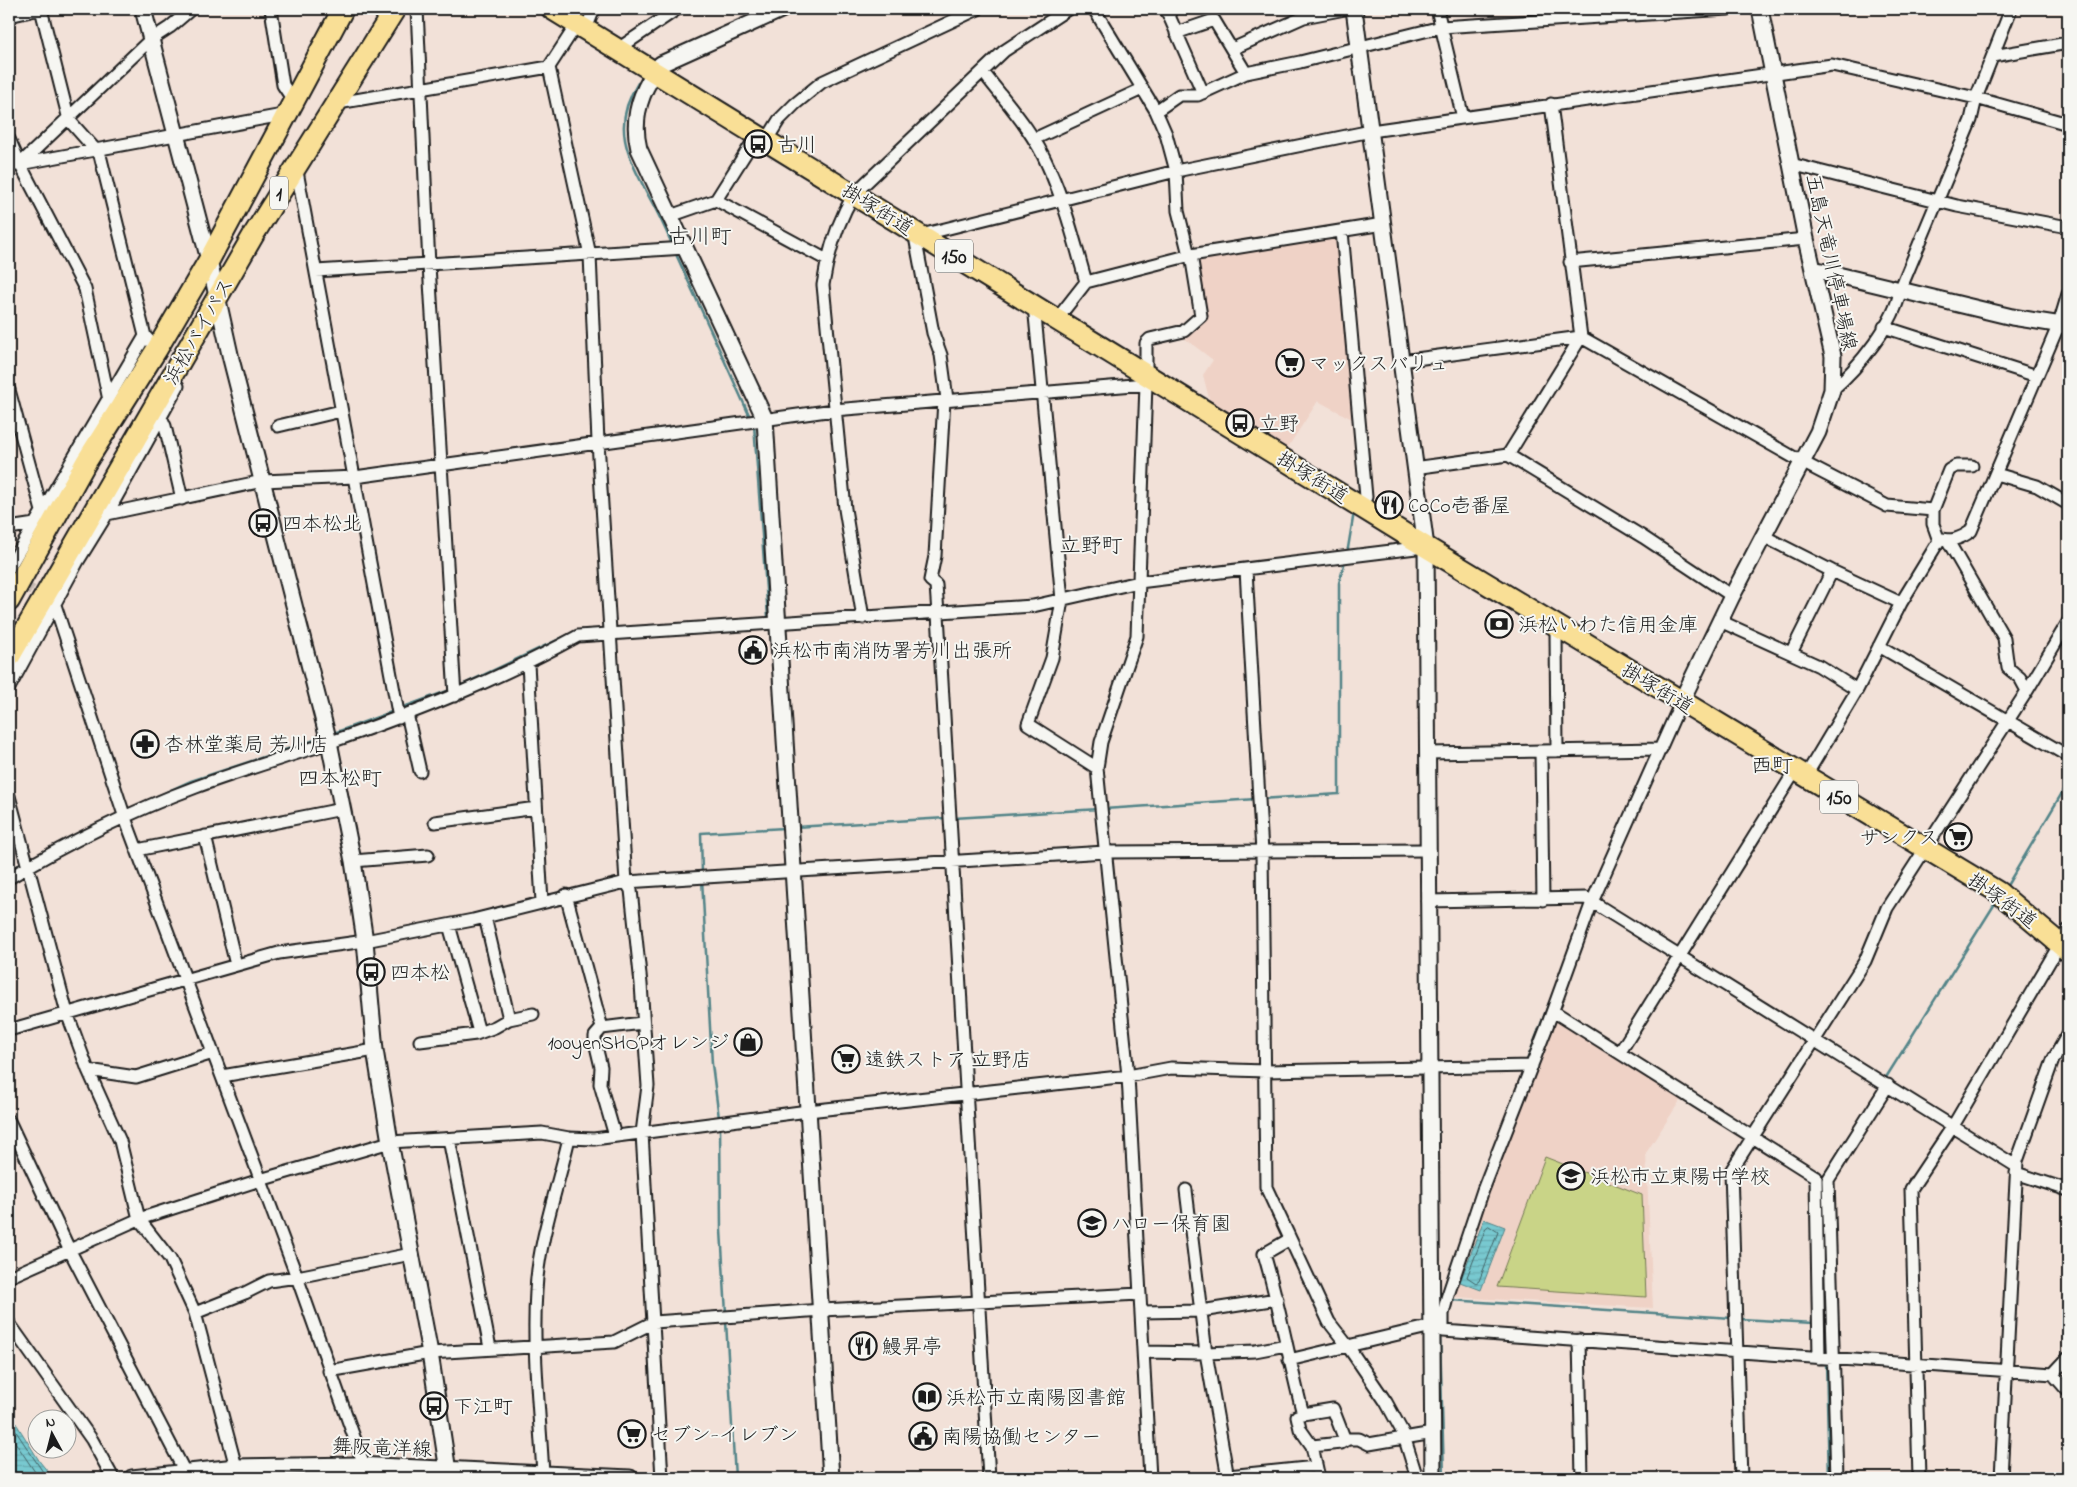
<svg xmlns="http://www.w3.org/2000/svg" width="2077" height="1487" font-family="'Indie Flower','Klee One',sans-serif">
  <defs>
    <pattern id="water-rules" width="6" height="5" patternUnits="userSpaceOnUse" patternTransform="scale(1.25)"><rect width="6" height="5" fill="#78c9d0"/><path d="M0 2.5h6" fill="none" stroke="#67acb2"/></pattern>
  </defs>
  <rect width="100%" height="100%" fill="#f2e1d8"/>
  <filter id="ink" filterUnits="userSpaceOnUse"><feTurbulence type="fractalNoise" baseFrequency=".02" numOctaves="2"/><feDisplacementMap in="SourceGraphic" scale="10" xChannelSelector="R" yChannelSelector="G"/><feConvolveMatrix kernelMatrix="1 2 1 2 8 2 1 2 1" color-interpolation-filters="sRGB"/></filter>
  <g filter="url(#ink)">
    <!-- built -->
    <path fill="#efd2c6" d="M1337,237L1353,384L1352,419L1318,401L1286,450L1210,402L1203,375L1213,360L1184,338L1200,323L1197,260Z
      M1557,1018L1683,1096L1646,1153L1653,1308L1453,1297L1485,1199Z"/>
    <!-- pitch -->
    <path fill="#c9d487" stroke="#727852" d="M1545,1157L1642,1195L1646,1297L1497,1287Z"/>
    <!-- water -->
    <path fill="url(#water-rules)" stroke="#538488" d="M1484,1219L1505,1227L1481,1290L1460,1282Z
      M9,1412L40,1462L53,1478H9Z"/>
    <g fill="none" stroke-linecap="round" stroke-linejoin="round">
      <!-- shore -->
      <path stroke="#416164" stroke-width="1" d="M1489,1226L1498,1232L1479,1281L1476,1283L1467,1277L1486,1228Z
        M9,1421L47,1478
        M9,1433L39,1478"/>
      <!-- stream -->
      <path stroke="#538488" stroke-width="2.5" d="M638,83C611,125 627,155 648,195C657,211 665,228 672,244
        M675,252L750,417
        M754,425L768,617L765,619
        M1347,554L1354,512
        M458,687L566,636
        M401,708L450,690
        M334,733L394,711
        M1261,799L1339,794V583L1345,561
        M1104,809L1256,799
        M125,811L191,781L321,738
        M954,818L1099,809
        M795,827L946,818
        M29,859L51,848
        M9,871L22,863
        M702,874L701,833L784,828
        M702,879L712,1064L719,1118
        M2005,889L2068,783
        M1526,1063L1549,1003L1551,1005
        M1885,1079L1996,902
        M720,1126L721,1230L726,1313
        M1450,1300L1732,1318
        M1740,1319L1814,1323
        M726,1321L735,1478
        M1440,1334L1444,1478
        M1826,1356L1822,1178L1873,1099
        M1826,1361L1829,1478"/>
      <!-- street-tunnel -->
      <path stroke="#c7bab2" stroke-width="11" stroke-dasharray="11 5.5" stroke-linecap="butt" d="M9,576L47,600"/>
      <!-- street casing -->
      <g stroke="#1c1c1c" stroke-width="15">
        <path id="street" d="M41,9L69,120L100,155L145,336L157,349
          M271,9L283,85L293,100
          M417,9L429,265L455,696
          M1094,9L1156,111L1166,134L1176,171L1178,211L1189,255
          M1166,9L1203,93
          M1437,9L1463,118
          M9,16L40,9
          M577,24L549,67L590,255L598,442L626,882L631,890L641,984L648,1086L642,1133L662,1478
          M586,29L594,9
          M1176,33L1214,20L1246,73
          M618,49L677,9
          M1232,49L1304,17L1345,9
          M1993,56L2068,43
          M983,72C1006,102 1033,131 1048,166C1065,203 1075,243 1086,282
          M338,103L549,67
          M1156,111L1179,95H1198L1246,73L1300,62L1441,27L1728,9
          M9,139L20,164L85,289L109,400
          M1034,139L1142,89
          M766,141L779,120L795,104L822,82L978,9
          M21,163L150,40L170,27L191,9
          M1791,164L1957,206L2068,227
          M9,166L288,114
          M296,166L399,718
          M716,200L827,260
          M670,216L716,200L757,135
          M1342,231L1366,497L1361,506
          M1570,262L1806,239
          M316,271L685,248
          M1034,305L1062,600L1052,658L1028,724L1097,768
          M1057,319L1086,282L1191,255L1383,224
          M1884,327L2037,376
          M1401,361L1581,337L1802,462L1887,506L1933,510V524L1938,538C1951,542 1960,539 1971,531L2059,324L2068,294
          M9,390L42,511
          M1832,390C1857,369 1896,322 1900,290L1971,120L1976,98L2011,9
          M947,399L941,355L933,333L916,242L921,235L1176,171L1371,131L1832,65L1976,98L2068,124
          M944,400L935,556L930,580L936,585L938,614L989,1478
          M161,417L165,426L182,499
          M278,426L341,411
          M1508,455L1581,337L1551,104
          M1414,468L1508,455L1643,537L1732,596
          M1996,474L2037,486L2068,504
          M1933,510L1949,470L1956,466H1972
          M107,514L263,481L355,477L834,410L1146,384
          M9,528L35,524
          M1763,536L1832,571L1901,603
          M1948,541L2004,638L2008,668L2020,678L2027,691
          M9,568L145,336
          M1246,570L1262,852L1266,1187L1329,1322L1347,1345L1386,1402L1403,1433L1417,1478
          M55,605L125,818L297,1277L364,1465
          M863,618L845,509L823,285C828,252 837,223 854,194L1004,51L1068,9
          M1720,621L1819,666L1857,690
          M1879,646L2068,756
          M1791,653L1832,571
          M528,664L542,902
          M9,688L78,561L107,514L178,386L169,380
          M407,714L420,771
          M1557,751L1556,634L1560,628
          M1427,753L1541,751
          M1805,777L1857,690L1901,603L1940,539
          M9,796L67,1013L88,1070L120,1141L139,1219L170,1259L195,1313L236,1467
          M435,822L536,808
          M205,836L236,965
          M137,850L342,809
          M353,861L428,855
          M9,878C65,844 134,810 196,787C239,771 284,758 328,743C414,713 498,680 578,636L1033,606L1139,582L1424,547
          M566,895L602,1028L595,1036V1042L601,1067L600,1084L615,1136
          M1543,900L1541,751L1661,749
          M1427,901L1586,898L2016,1166
          M485,917L509,1019
          M449,925L479,1032
          M1553,1011L1816,1177L1819,1358
          M602,1028L642,1023
          M9,1030L279,953L365,941L473,920L626,882L1105,852L1427,850
          M420,1041L476,1034L495,1027L509,1019L533,1014
          M1620,1052L1795,771
          M88,1070L136,1077L213,1053
          M222,1076L375,1050
          M9,1121L69,1249L188,1478
          M449,1139L490,1348
          M2016,1173L2068,1190
          M1290,1239L1264,1254C1280,1307 1289,1361 1303,1414L1297,1416L1300,1429L1312,1446L1319,1478
          M9,1277L139,1219L260,1180L390,1142L542,1133L569,1138L594,1139L808,1111L1128,1076L1171,1068L1265,1071L1532,1066
          M1141,1312L1201,1311L1277,1299
          M195,1313L245,1293L269,1281L297,1277L411,1254
          M9,1323L92,1440L113,1478
          M1443,1331V1314L1447,1298L1483,1190L1546,1029L1592,902L1681,702
          M1579,1340L1582,1478
          M1144,1352L1206,1353L1186,1190
          M1289,1360L1432,1326L1443,1331L2053,1374L2068,1358
          M329,1371L430,1353L614,1342L654,1322L822,1310L1140,1294
          M2053,1374L2068,1391
          M1303,1414L1333,1409L1345,1440
          M1312,1446L1341,1443L1348,1439H1359L1369,1444L1433,1433
          M356,1465L357,1478
          M543,1475C540,1415 532,1352 536,1291C538,1243 558,1186 569,1138
          M1228,1476L1316,1467
          M1150,1478L1128,1076L1097,768L1101,742L1137,636L1146,384V343L1150,339L1184,331L1201,316L1191,255
          M1228,1478L1206,1353L1255,1351L1286,1345
          M1741,1478L1731,1171L1865,961L1887,908L2027,691L2068,622
          M1837,1478L1828,1180L1888,1085
          M1919,1478L1911,1189L1953,1126L2068,930
          M2001,1478L2017,1161L2053,1060L2068,1034"/>
      </g>
      <!-- secondary casing -->
      <g stroke="#1c1c1c" stroke-width="19">
        <path id="secondary" d="M143,9L209,260L231,359L329,742L353,861L365,941L375,1050L390,1142L430,1353L449,1478
          M783,9L661,64C641,89 631,117 639,149L765,419L831,1478
          M1354,9L1426,547L1433,1478
          M1813,269L2012,317L2068,326
          M1681,702L1732,596L1818,432L1832,390L1833,356L1806,239L1760,9
          M132,1478L236,1467L356,1465L630,1478"/>
      </g>
      <!-- highway casing -->
      <g stroke="#1c1c1c" stroke-width="24">
        <path id="highway" d="M552,9L1426,547L1998,892L2068,951
          M9,601L86,462L157,349L209,260L343,9
          M9,658L254,234L395,9"/>
      </g>
      <!-- street -->
      <use href="#street" stroke="#f6f6f2" stroke-width="11"/>
      <!-- secondary -->
      <use href="#secondary" stroke="#f6f6f2" stroke-width="15"/>
      <!-- highway -->
      <use href="#highway" stroke="#f9df96" stroke-width="20"/>
    </g>
  </g>
  <!-- icons -->
  <defs>
    <g id="bus-ring" transform="scale(1.4375)"><circle r="9.5" fill="#f6f6f2" stroke="#1c1c1c" stroke-width="1.5"/><path d="M-5-6H5V4H4V6H2V4H-2V6H-4V4H-5ZM-3.5-4V0h7V-4ZM-3.5 1.2v1.5H-2V1.2ZM2 1.2v1.5H3.5V1.2Z" fill="#1c1c1c"/></g>
    <g id="supermarket-ring" transform="scale(1.4375)"><circle r="9.5" fill="#f6f6f2" stroke="#1c1c1c" stroke-width="1.5"/><path d="M-6-5.5h2.5l.6 2H6L4.5 2H-2.5L-4.4-4H-6ZM-1.5 3.2a1.3 1.3 0 1 0 .1 0ZM3 3.2a1.3 1.3 0 1 0 .1 0Z" fill="#1c1c1c"/></g>
    <g id="restaurant-ring" transform="scale(1.4375)"><circle r="9.5" fill="#f6f6f2" stroke="#1c1c1c" stroke-width="1.5"/><path d="M-5-6h1v4h1v-4h1v4h1v-4h1v5L-1.5 .5V6h-2V.5L-5-1ZM5-6V6H3V1.5H1.5Q1.5-4 5-6Z" fill="#1c1c1c"/></g>
    <g id="bank-ring" transform="scale(1.4375)"><circle r="9.5" fill="#f6f6f2" stroke="#1c1c1c" stroke-width="1.5"/><path d="M-6-4H6V4H-6ZM0-2.3a2.3 2.3 0 1 0 0 4.6a2.3 2.3 0 1 0 0-4.6Z" fill="#1c1c1c"/></g>
    <g id="civic-ring" transform="scale(1.4375)"><circle r="9.5" fill="#f6f6f2" stroke="#1c1c1c" stroke-width="1.5"/><path d="M-.6-6.5H3V-4.5H.6V-3L4-1V1h2V6H-6V1h2V-1L-.6-3ZM-1.2 2.5V6h2.4V2.5Z" fill="#1c1c1c"/></g>
    <g id="pharmacy-ring" transform="scale(1.4375)"><circle r="9.5" fill="#f6f6f2" stroke="#1c1c1c" stroke-width="1.5"/><path d="M-2-6h4v4h4v4h-4v4h-4v-4h-4v-4h4Z" fill="#1c1c1c"/></g>
    <g id="shop-ring" transform="scale(1.4375)"><circle r="9.5" fill="#f6f6f2" stroke="#1c1c1c" stroke-width="1.5"/><path d="M-5-2.5h2.3a2.7 3.5 0 0 1 5.4 0H5L5.5 6h-11ZM-1.5-2.5h3a1.5 2.3 0 0 0-3 0Z" fill="#1c1c1c"/></g>
    <g id="school-ring" transform="scale(1.4375)"><circle r="9.5" fill="#f6f6f2" stroke="#1c1c1c" stroke-width="1.5"/><path d="M0-5L7-2L0 1L-7-2ZM-4 1L0 2.5L4 1V4Q0 6-4 4Z" fill="#1c1c1c"/></g>
    <g id="library-ring" transform="scale(1.4375)"><circle r="9.5" fill="#f6f6f2" stroke="#1c1c1c" stroke-width="1.5"/><path d="M-6-4Q-3-5.5-.7-3.5V5Q-3 3-6 4ZM6-4Q3-5.5 .7-3.5V5Q3 3 6 4Z" fill="#1c1c1c"/></g>
  </defs>
  <g fill-rule="evenodd">
    <use href="#bus-ring" x="758" y="144"/>
    <use href="#supermarket-ring" x="1290" y="363"/>
    <use href="#bus-ring" x="1240" y="423"/>
    <use href="#restaurant-ring" x="1389" y="505"/>
    <use href="#bus-ring" x="263" y="523"/>
    <use href="#bank-ring" x="1499" y="624"/>
    <use href="#civic-ring" x="753" y="650"/>
    <use href="#pharmacy-ring" x="145" y="744"/>
    <use href="#supermarket-ring" x="1958" y="837"/>
    <use href="#bus-ring" x="371" y="972"/>
    <use href="#shop-ring" x="748" y="1042"/>
    <use href="#supermarket-ring" x="846" y="1059"/>
    <use href="#school-ring" x="1571" y="1176"/>
    <use href="#school-ring" x="1092" y="1223"/>
    <use href="#restaurant-ring" x="863" y="1346"/>
    <use href="#library-ring" x="927" y="1397"/>
    <use href="#bus-ring" x="434" y="1406"/>
    <use href="#supermarket-ring" x="632" y="1434"/>
    <use href="#civic-ring" x="923" y="1436"/>
  </g>
  <g text-anchor="middle" stroke-width="4" stroke-linejoin="round" paint-order="stroke">
    <!-- shield labels -->
    <g fill="#f6f6f2" stroke="#5d5d5c" stroke-width="1">
      <rect x="270" y="176.5" width="18" height="33" rx="4"/>
      <rect x="935" y="239.5" width="38" height="33" rx="4"/>
      <rect x="1820" y="780.5" width="38" height="33" rx="4"/>
    </g>
    <g font-size="19" font-weight="bold" fill="#1c1c1c">
      <text x="279" y="200">1</text>
      <text x="954" y="263">150</text>
      <text x="1839" y="804">150</text>
    </g>
    <!-- poi labels -->
    <g font-size="20" fill="#1c1c1c" stroke="#f6f6f2" text-anchor="start">
      <text x="777" y="151">古川</text>
      <text x="1309" y="370">マックスバリュ</text>
      <text x="1259" y="430">立野</text>
      <text x="1408" y="512">CoCo壱番屋</text>
      <text x="282" y="530">四本松北</text>
      <text x="1518" y="631">浜松いわた信用金庫</text>
      <text x="772" y="657">浜松市南消防署芳川出張所</text>
      <text x="164" y="751">杏林堂薬局 芳川店</text>
      <text x="1939" y="844" text-anchor="end">サンクス</text>
      <text x="390" y="979">四本松</text>
      <text x="729" y="1049" text-anchor="end">100yenSHOPオレンジ</text>
      <text x="865" y="1066">遠鉄ストア 立野店</text>
      <text x="1590" y="1183">浜松市立東陽中学校</text>
      <text x="1111" y="1230">ハロー保育園</text>
      <text x="882" y="1353">鰻昇亭</text>
      <text x="946" y="1404">浜松市立南陽図書館</text>
      <text x="453" y="1413">下江町</text>
      <text x="651" y="1441">セブン-イレブン</text>
      <text x="942" y="1443">南陽協働センター</text>
    </g>
    <!-- street labels -->
    <g font-size="20" fill="#1c1c1c" stroke="#f6f6f2">
      <text transform="translate(878 209) rotate(32)" y="7">掛塚街道</text>
      <text transform="translate(1832 262) rotate(78)" y="7">五島天竜川停車場線</text>
      <text transform="translate(198 331) rotate(-60)" y="7">浜松バイパス</text>
      <text transform="translate(1313 477) rotate(32)" y="7">掛塚街道</text>
      <text transform="translate(1658 688) rotate(31)" y="7">掛塚街道</text>
      <text transform="translate(2003 900) rotate(36)" y="7">掛塚街道</text>
      <text transform="translate(382 1447) rotate(2)" y="7">舞阪竜洋線</text>
    </g>
    <!-- neighbourhood labels -->
    <g font-size="21" fill="#1c1c1c" stroke="#f6f6f2">
      <text x="700" y="243">古川町</text>
      <text x="1091" y="552">立野町</text>
      <text x="1772" y="772">西町</text>
      <text x="340" y="785">四本松町</text>
    </g>
  </g>
  <!-- margin -->
  <rect width="2077" height="1487" fill="none" stroke="#f6f6f2" stroke-width="30"/>
  <rect x="15" y="15" width="2047" height="1457" fill="none" stroke="#1c1c1c" stroke-width="2" filter="url(#ink)"/>
  <!-- north arrow -->
  <g transform="translate(52 1434) rotate(353)"><circle r="24" fill="#f6f6f2" stroke="#9f9f9c"/>
  <path d="M0-4L9 19L0 12L-9 19Z" fill="#1c1c1c"/>
  <text y="-8" font-size="14" font-weight="bold" text-anchor="middle" fill="#1c1c1c">N</text>
  </g>
</svg>
